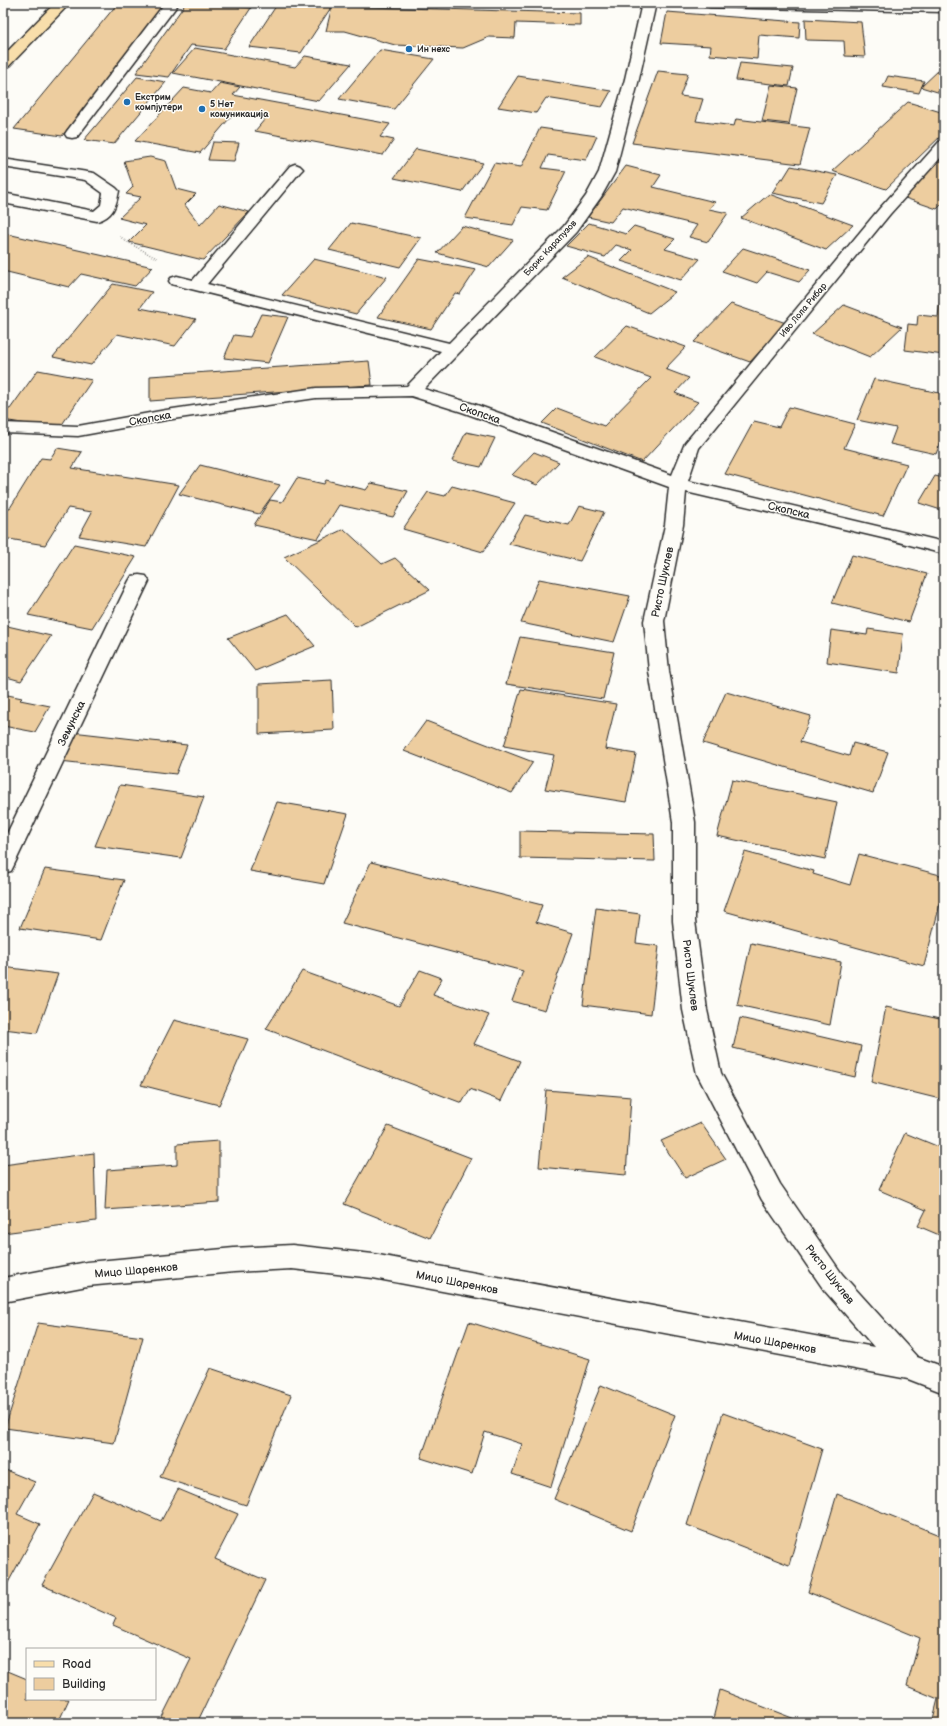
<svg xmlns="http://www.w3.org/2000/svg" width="947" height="1726" font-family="'Balsamiq Sans',sans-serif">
  <rect width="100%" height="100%" fill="#fdfcf7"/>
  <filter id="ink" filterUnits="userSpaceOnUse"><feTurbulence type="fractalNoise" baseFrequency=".025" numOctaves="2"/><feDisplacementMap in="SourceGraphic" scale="8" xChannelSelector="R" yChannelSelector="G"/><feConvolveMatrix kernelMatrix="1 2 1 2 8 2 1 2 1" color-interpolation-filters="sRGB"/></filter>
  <g filter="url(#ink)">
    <!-- building -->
    <path fill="#edcd9f" stroke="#2b2b2b" d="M118,3H167L62,136L14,129Z
      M186,3H202L251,8L224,49L191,45L169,77L136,73Z
      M278,3H303L332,6L301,53L249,47Z
      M332,6L580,13V25L516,23L515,38L489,37L463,48L395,45L345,31H326Z
      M667,12L800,22L799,38L759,35L757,59L710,55L711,46L661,43Z
      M805,19L861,22L865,57L845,56L844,41L806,40Z
      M195,48L295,67L305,56L351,64L319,101L173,73Z
      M380,50L434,59L394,109L339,99Z
      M740,63L793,68L789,86L736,80Z
      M940,69L944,70V94L921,87Z
      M658,71L688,74L680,96L703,99L696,121L734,126L736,119L810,128L800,164L632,143Z
      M518,76L611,91L602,107L546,98L536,113L498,107Z
      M888,76L924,81L919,93L883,87Z
      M137,77L166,82L114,144L84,140Z
      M220,83L240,87L233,95L390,124L380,137L394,140L383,155L255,131L265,119L234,113L200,153L135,141L184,88L211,93Z
      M771,85L797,88L789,124L762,121Z
      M908,102L944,113V133L886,189L832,171Z
      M540,128L597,136L586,160L548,155L542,168L566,171L547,210L522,207L513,225L465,218L494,163L521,167Z
      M213,142L239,143L234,161L208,160Z
      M416,149L483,163L462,192L394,178Z
      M944,156V202L937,209L902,197Z
      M150,157L166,161L176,189L196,194L185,205L200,225L219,204L249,212L203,260L129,242L146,225L119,218L141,197L126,194L133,187L124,161Z
      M626,166L661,175L653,187L715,202L709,209L728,213L708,242L689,237L697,225L623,207L611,222L588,217Z
      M791,166L837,175L821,203L772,193L781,178L783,179Z
      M769,194L853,225L826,250L741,218Z
      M351,223L421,238L400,267L329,250Z
      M589,223L626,234L634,226L675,239L665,249L700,259L681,280L621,261L632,250L616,245L605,257L566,246Z
      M462,226L513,240L489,267L437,253Z
      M3,233L153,267L135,286L81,274L69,287L3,271Z
      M743,248L810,270L799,282L767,272L757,283L722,271Z
      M588,257L675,292L649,313L562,277Z
      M314,259L387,277L356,314L282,295Z
      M419,259L476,270L460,294L455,293L431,329L378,317Z
      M943,274L944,355L905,350L908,324L917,325L918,315L938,317Z
      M113,284L152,292L140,308L196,319L175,346L117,334L91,365L53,357Z
      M731,304L786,323L750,362L694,342Z
      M844,305L902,327L870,357L812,334Z
      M261,314L288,317L268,363L224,358L234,335L250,337Z
      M627,326L686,347L665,369L689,378L675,393L698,402L642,462L542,423L557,408L604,426L651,378L595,357Z
      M369,361L372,385L150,401V376Z
      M38,370L92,380L59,429L3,420V408L10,409Z
      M874,379L944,394V433L936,454L890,444L896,428L857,420Z
      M789,407L855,424L844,448L907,464L883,516L725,474L754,421L779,427Z
      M466,432L495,438L481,467L452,461Z
      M57,448L82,452L72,468L179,485L146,547L79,536L92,512L68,508L45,545L3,538V507L10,508L41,458L50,459Z
      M534,452L559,462L537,485L512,475Z
      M200,465L280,485L259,514L179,494Z
      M935,476L944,478V511L919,503Z
      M297,478L324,484L326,480L366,490L371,483L408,491L393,517L339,505L318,539L254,525L270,500L282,502Z
      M452,486L515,503L483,552L403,529L428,492L445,496Z
      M579,506L604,512L580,561L509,544L525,515L569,525Z
      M344,529L382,564L395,558L430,590L356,627L284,557Z
      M74,544L136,557L92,628L28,615Z
      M852,555L927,574L909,622L832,603Z
      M539,579L630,596L614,642L521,623Z
      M288,614L315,646L255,671L228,638Z
      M3,625L51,636L21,681L3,676Z
      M868,629L903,634L899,673L827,662L831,630L867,635Z
      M520,637L614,652L603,699L506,684Z
      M332,680L334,730L259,734V684Z
      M521,689L616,704L605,749L636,754L626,802L545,789L554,755L504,746Z
      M726,692L811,716L800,742L849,756L853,743L888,752L873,793L703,743Z
      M3,694L22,698L20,700L50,706L35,732L3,726Z
      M426,721L533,762L512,793L404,751Z
      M72,732L187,745L176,774L60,761Z
      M732,780L837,802L825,859L717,836Z
      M120,785L204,797L181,858L95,846Z
      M277,802L348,814L324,884L250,871Z
      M520,831L654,834L655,861L520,858Z
      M745,852L814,871L813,874L850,885L859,854L944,876V889L924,966L724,911Z
      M371,862L542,905L536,922L573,933L545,1010L512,1001L523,971L342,923Z
      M45,869L124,880L101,940L20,928Z
      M596,908L640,914L636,943L659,946L651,1014L583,1005Z
      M751,943L841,962L830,1025L737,1005Z
      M3,967L58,974L37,1033L3,1029Z
      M420,970L442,978L433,995L489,1015L474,1044L520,1061L501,1101L470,1089L462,1103L266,1029L302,971L399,1006Z
      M886,1007L944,1020V1100L871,1082Z
      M740,1018L861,1046L855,1077L733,1048Z
      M174,1020L248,1039L219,1105L141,1085Z
      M546,1090L631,1097L626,1175L539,1167Z
      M701,1123L726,1159L685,1178L661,1141Z
      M388,1126L471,1158L430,1238L344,1204Z
      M905,1133L944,1149V1237L918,1226L926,1210L879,1190Z
      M219,1141V1202L105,1210L107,1170L177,1165V1144Z
      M94,1153L96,1221L3,1233V1165Z
      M469,1322L590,1359L551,1487L512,1474L522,1444L485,1432L472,1474L421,1458Z
      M38,1323L143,1337L114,1443L5,1428Z
      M210,1368L291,1395L246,1505L160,1477Z
      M601,1385L675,1415L631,1531L554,1499Z
      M723,1413L822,1449L789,1565L687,1525Z
      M3,1469L35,1482L17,1514L40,1524L3,1592Z
      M178,1489L238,1514L215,1559L265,1580L197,1723H159L191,1659L113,1625L116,1618L42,1585L93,1492L161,1521Z
      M837,1494L944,1537V1723H932L938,1699L907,1686L920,1638L808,1592Z
      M3,1669L27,1679V1699H69L58,1723H3Z
      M720,1690L805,1723H712Z"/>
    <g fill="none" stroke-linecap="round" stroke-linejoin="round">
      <!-- minor casing -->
      <g stroke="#2b2b2b" stroke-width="3">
        <path id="minor" d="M165,3H179L77,137L72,138L67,137L65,134L67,131Z
          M642,3H656L639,79L615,172L601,197L576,232L424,389L474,404L672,475L685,443L880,208L939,142L944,141V154L890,214L699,448L688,481L944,542V554L891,540L686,492L683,525L664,621L669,671L695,822V921L707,1010L721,1073L780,1184L842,1274L917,1357L944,1367V1393L908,1379L373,1278L292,1269L234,1272L87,1286L3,1302V1278L87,1262L234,1248L292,1245L373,1254L874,1347L824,1290L762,1200L697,1074L683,1010L673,921V822L649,671L644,621L665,525L669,487L462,412L411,396L316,398L166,420L78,436L3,433V423L78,426L166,410L316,388L407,386L441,351L171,284L169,281L171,278L177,276L193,280L290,166L295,164L300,166L303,169L300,172L207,284L449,343L564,226L586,196L599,172L625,79Z
          M703,3L944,4V12L710,7L705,6Z
          M3,159L94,173L116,188L119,191C116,206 113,217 97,221L3,203V193L94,211L101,205L103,193L85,180L3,167Z
          M139,575L146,576L149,581L14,865L11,871L3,873V842L129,581L132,576Z"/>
      </g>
      <!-- major casing -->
      <g stroke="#2b2b2b" stroke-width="3">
        <path id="major" d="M55,3H70L8,67L3,68V56Z"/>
      </g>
      <!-- path -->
      <path stroke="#2b2b2b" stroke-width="1.5" stroke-dasharray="0.5 2" stroke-linecap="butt" d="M120,236L124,240L158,259"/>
      <!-- minor -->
      <use href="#minor" fill="#fdfcf7" fill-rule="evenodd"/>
      <!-- major -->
      <use href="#major" fill="#f8deab" fill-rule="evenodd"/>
    </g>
  </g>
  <!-- markers -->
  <g fill="#1f6fb2" stroke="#fdfcf7" stroke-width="1.5">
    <circle cx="409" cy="49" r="4"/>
    <circle cx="127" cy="102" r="4"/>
    <circle cx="202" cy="109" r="4"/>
  </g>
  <g text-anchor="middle" stroke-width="3" stroke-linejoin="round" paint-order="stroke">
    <!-- far-poi labels -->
    <g font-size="9" font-weight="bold" fill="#2b2b2b" stroke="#fdfcf7" text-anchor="start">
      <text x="417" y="52">Ин нехс</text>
      <text x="135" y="100">Екстрим<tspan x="135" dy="10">компјутери</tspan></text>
      <text x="210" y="107">5 Нет<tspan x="210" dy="10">комуникација</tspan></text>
    </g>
    <!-- far-street labels -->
    <g font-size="9" fill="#2b2b2b" stroke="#fdfcf7">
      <text transform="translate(550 248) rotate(-47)" y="3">Борис Карапузов</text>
      <text transform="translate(803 310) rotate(-50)" y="3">Иво Лола Рибар</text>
    </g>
    <!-- street labels -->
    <g font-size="11" fill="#2b2b2b" stroke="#fdfcf7">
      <text transform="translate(480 413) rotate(19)" y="4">Скопска</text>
      <text transform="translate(150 418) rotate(-10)" y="4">Скопска</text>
      <text transform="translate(789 510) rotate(13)" y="4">Скопска</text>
      <text transform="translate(662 582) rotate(-78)" y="4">Ристо Шуклев</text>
      <text transform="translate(71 723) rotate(-64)" y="4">Земунска</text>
      <text transform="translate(691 975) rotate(83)" y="4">Ристо Шуклев</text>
      <text transform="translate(136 1270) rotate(-5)" y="4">Мицо Шаренков</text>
      <text transform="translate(830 1274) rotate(52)" y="4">Ристо Шуклев</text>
      <text transform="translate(457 1282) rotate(11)" y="4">Мицо Шаренков</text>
      <text transform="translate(775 1342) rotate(10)" y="4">Мицо Шаренков</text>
    </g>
  </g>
  <!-- margin -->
  <rect width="947" height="1726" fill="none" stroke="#fdfcf7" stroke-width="16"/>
  <rect x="8" y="8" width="931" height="1710" fill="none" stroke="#2b2b2b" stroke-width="1.5" filter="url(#ink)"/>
  <!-- legend -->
  <rect x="26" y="1648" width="130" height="52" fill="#fdfcf7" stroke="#a9a8a5"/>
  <rect x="34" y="1661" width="20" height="6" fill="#f8deab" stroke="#a9a8a5"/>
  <text x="62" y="1668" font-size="12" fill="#2b2b2b">Road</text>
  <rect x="34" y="1678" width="20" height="12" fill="#edcd9f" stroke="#a9a8a5"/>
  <text x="62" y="1688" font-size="12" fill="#2b2b2b">Building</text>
</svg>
